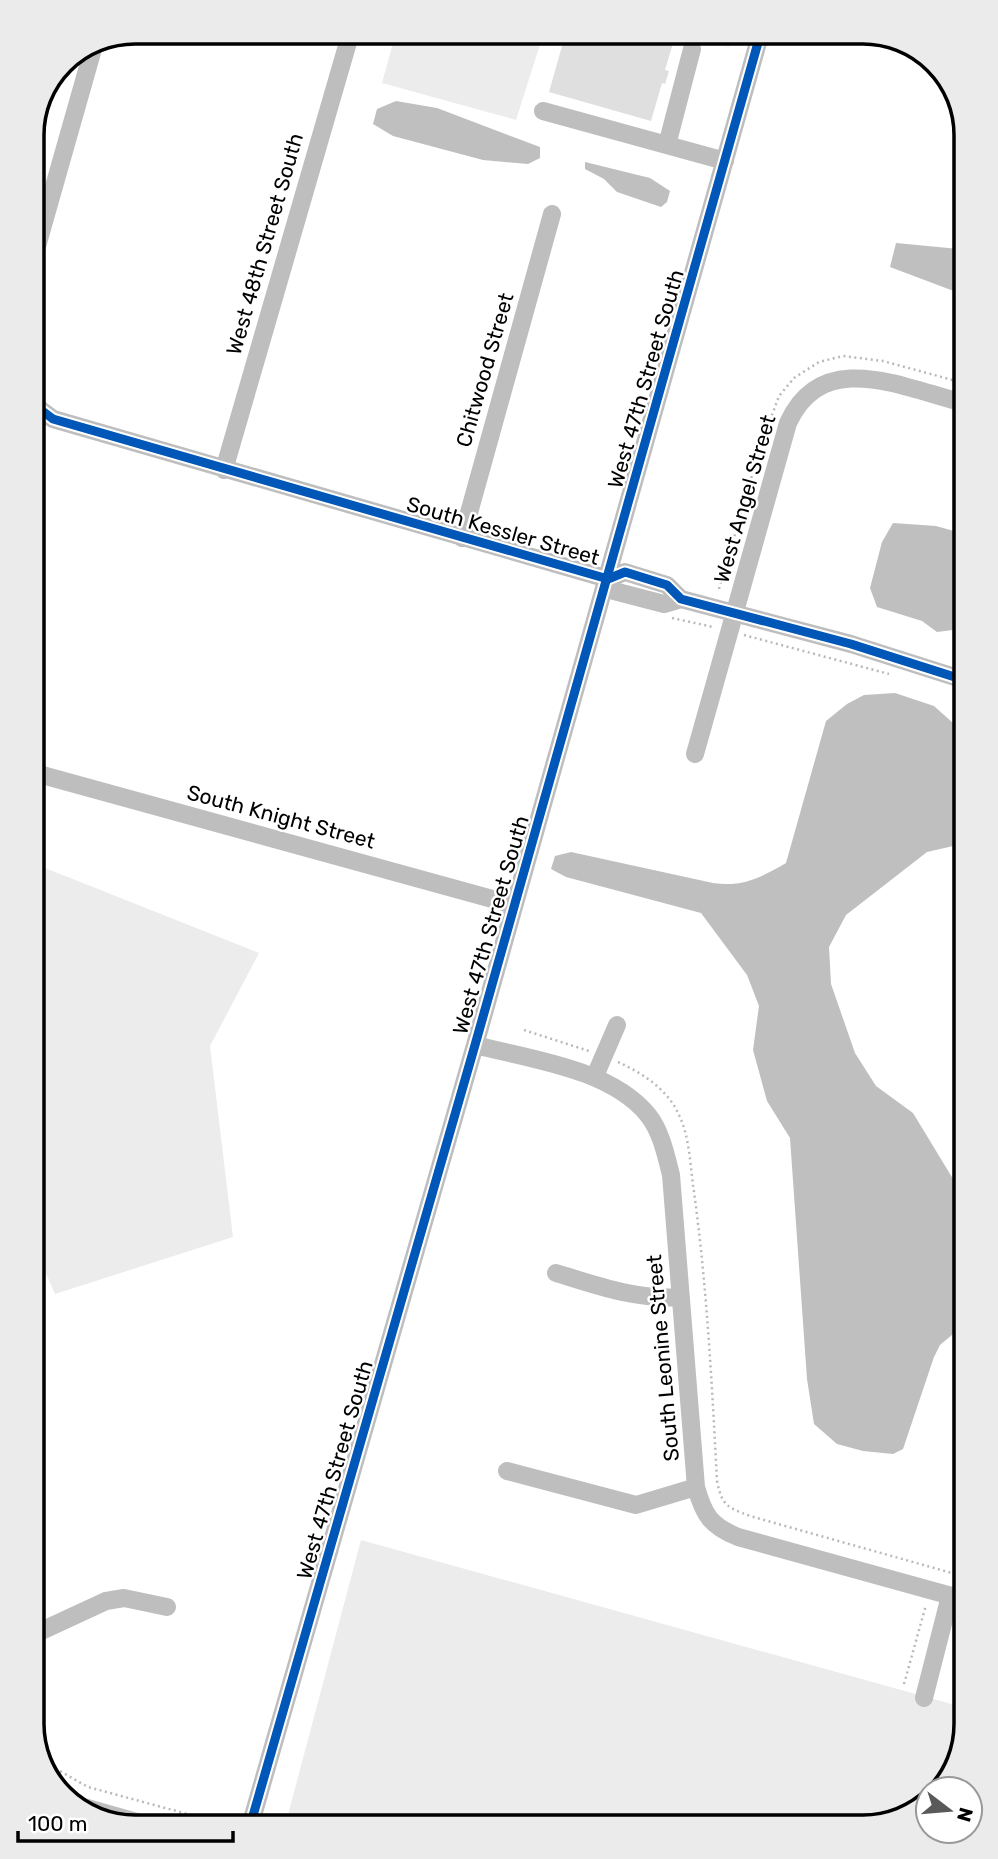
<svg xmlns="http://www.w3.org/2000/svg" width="998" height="1859" font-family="Rubik,sans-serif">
  <rect width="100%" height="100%" fill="#fff"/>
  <!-- green -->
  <path fill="#ececec" d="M396,32H544L516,120L382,83Z
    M674,32H733L729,47Z
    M35,864L259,953L210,1046L233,1237L55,1294L37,1253Z
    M361,1540L966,1708C966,1723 957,1771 948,1782C942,1789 936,1789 928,1789V1799L903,1819L285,1826Z"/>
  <!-- water -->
  <path fill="#bfbfbf" d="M396,101L437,108L540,147V158L528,164L483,160L393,136L373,124L377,109Z
    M585,162L650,178L670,191L667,202L661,207L617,192L604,179L585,169Z
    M896,243L959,249V293L890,267Z
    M893,523L936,526L961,533V632L953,630L937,632L922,621L877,607L870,588L882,542Z
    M895,693L934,706L962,731V844L927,852L846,915L829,947L831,984L855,1053L876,1086L913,1113L964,1197L965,1324L940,1345L934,1357L903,1449L893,1454L863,1451L837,1444L814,1424L807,1379L790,1138L767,1101L753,1050L759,1006L747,975L701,913L566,877L551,869L555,856L571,852L713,883C743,887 760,878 786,863L826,721L847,704L864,695Z"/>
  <!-- building -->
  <path fill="#dfdfdf" d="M566,32H646L674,40L665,70L669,71L665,84L662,83L651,121L549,92Z"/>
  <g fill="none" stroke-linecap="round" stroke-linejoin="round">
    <!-- path -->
    <path stroke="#b9b9b9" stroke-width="2.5" stroke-dasharray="2 3.5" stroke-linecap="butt" d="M719,589L760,448L779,396L794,378L819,362L843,356L883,361L960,382
      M672,618L713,627
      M744,635L889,674
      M524,1030L589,1051
      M618,1062C642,1073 667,1089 678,1113C690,1136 690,1166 694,1192C707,1287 712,1385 717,1481C722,1506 727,1507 750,1516L966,1577
      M904,1684L926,1605
      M39,1747L51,1766L88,1787L217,1822"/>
    <!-- minor -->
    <path stroke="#bebebe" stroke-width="18" d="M543,111L725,161
      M667,145L692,49
      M32,264L93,49
      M33,404L53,419L608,579L625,572L667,585L681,599L851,644L961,679
      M224,470L351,32
      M462,538L552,214
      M608,579L614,591L664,604L681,599
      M695,754L788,423C822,348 901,387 960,402
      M35,773L514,905
      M475,1045C530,1059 611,1069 648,1115C661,1131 666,1155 671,1175L696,1487C704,1516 711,1526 738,1537L966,1600
      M595,1076L617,1025
      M556,1273C598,1286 637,1300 681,1297
      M507,1471L636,1505L696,1487
      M39,1632L106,1601L124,1598L167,1607
      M924,1698L950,1596
      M73,1804L154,1827
      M250,1826L475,1045L761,32"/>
    <!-- cycleway casing -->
    <g stroke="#fff" stroke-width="13">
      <path id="cycleway" d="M33,404L53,419L608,579L625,572L667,585L681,599L851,644L961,679
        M250,1826L475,1045L761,32"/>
    </g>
    <!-- cycleway -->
    <use href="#cycleway" stroke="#0057b8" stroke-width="9"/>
  </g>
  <g text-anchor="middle" stroke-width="5" stroke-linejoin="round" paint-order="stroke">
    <!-- street labels -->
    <g font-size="21" fill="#000" stroke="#fff">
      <text transform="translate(265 244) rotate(-74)" y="7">West 48th Street South</text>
      <text transform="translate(485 370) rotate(-74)" y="7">Chitwood Street</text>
      <text transform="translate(646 379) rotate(-74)" y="7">West 47th Street South</text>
      <text transform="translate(745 499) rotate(-74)" y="7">West Angel Street</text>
      <text transform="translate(503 531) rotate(16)" y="7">South Kessler Street</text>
      <text transform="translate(281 817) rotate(15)" y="7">South Knight Street</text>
      <text transform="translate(491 925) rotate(-74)" y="7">West 47th Street South</text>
      <text transform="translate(663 1358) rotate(-95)" y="7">South Leonine Street</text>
      <text transform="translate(335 1470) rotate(-74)" y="7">West 47th Street South</text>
    </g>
  </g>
  <!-- crop -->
  <path d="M0 0H998V1859H0ZM135 44H863A91 91 0 0 1 954 135V1724A91 91 0 0 1 863 1815H135A91 91 0 0 1 44 1724V135A91 91 0 0 1 135 44Z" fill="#ebebeb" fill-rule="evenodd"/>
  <path fill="none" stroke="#000" stroke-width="3.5" d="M135 44H863A91 91 0 0 1 954 135V1724A91 91 0 0 1 863 1815H135A91 91 0 0 1 44 1724V135A91 91 0 0 1 135 44Z"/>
  <!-- north arrow -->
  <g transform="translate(949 1810) rotate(106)"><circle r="33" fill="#ffffff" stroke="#999999" stroke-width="2"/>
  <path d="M0-5L12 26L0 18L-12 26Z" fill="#595959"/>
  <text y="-10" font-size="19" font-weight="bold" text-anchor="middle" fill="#000000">N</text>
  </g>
  <!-- scale -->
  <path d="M18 1831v10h215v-10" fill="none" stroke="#000000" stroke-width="3.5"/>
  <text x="28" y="1831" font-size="21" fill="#000000" stroke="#ffffff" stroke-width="5" paint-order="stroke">100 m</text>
</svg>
